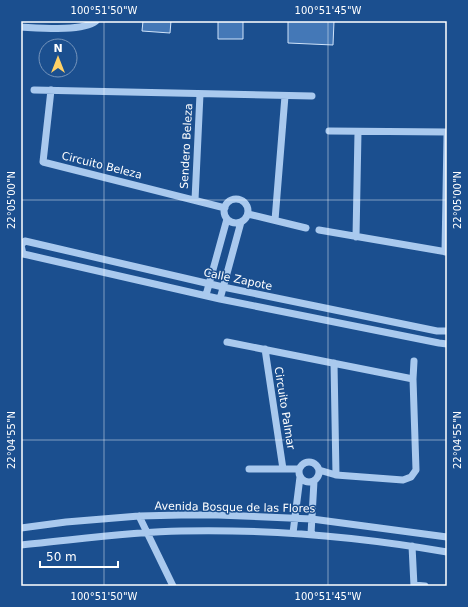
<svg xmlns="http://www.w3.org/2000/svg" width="468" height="607" font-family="'DejaVu Sans',sans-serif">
  <rect width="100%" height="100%" fill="#1b4f8f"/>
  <!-- building -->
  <path fill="#4478b7" stroke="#cfe3fa" d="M143,21H171L170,33L142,31Z
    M218,21H243V39H218Z
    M288,21H334L333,45L288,43Z"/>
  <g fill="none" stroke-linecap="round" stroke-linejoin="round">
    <!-- minor -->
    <path stroke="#a9c9ee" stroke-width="7" d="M21,27C40,28 82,32 96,21
      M34,90L312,96
      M51,90L43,162L225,208
      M329,131L447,132
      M224 211a12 12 0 1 1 24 0a12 12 0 1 1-24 0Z
      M195,200L200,94
      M248,214L306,228
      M275,220L285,96
      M319,230L447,252
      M356,237L358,132
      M445,252L447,136
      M206,295L227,219
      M220,299L241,222
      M447,331H437L223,287L25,241L21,245L23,254L28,255L220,299L439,343L447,344
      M227,342L413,379
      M265,349L283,469
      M334,363L336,475
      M299 472a10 10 0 1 1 20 0a10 10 0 1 1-20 0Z
      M249,469H298
      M319,470L336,475L403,480L411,477L416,470L413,379L414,361
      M139,516L173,586
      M21,528L66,522L139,516L181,515H218L312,519L447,537
      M293,533L300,477
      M311,534L314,481
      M21,545C74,540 128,532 181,531C270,529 360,537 447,552
      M412,546L414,586
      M414,585L425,586"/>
  </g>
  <!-- ticks -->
  <path fill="none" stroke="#fff" stroke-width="1" stroke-opacity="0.45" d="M104,21V586M328,21V586M21,200H447M21,440H447"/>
  <g text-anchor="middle" stroke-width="3" stroke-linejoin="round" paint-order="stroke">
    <!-- street labels -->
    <g font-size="11" fill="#fff" stroke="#1b4f8f">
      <text transform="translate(186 146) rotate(-87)" y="4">Sendero Beleza</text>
      <text transform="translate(102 165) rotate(14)" y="4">Circuito Beleza</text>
      <text transform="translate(238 279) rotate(12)" y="4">Calle Zapote</text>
      <text transform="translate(285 408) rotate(81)" y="4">Circuito Palmar</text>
      <text transform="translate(235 507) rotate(1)" y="4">Avenida Bosque de las Flores</text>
    </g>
  </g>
  <!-- border -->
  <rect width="468" height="607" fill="none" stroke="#1b4f8f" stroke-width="44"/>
  <!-- north arrow -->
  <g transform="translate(58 58)"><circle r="19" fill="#1b4f8f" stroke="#7695bc"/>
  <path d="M0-3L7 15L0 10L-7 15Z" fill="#ffd166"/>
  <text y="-6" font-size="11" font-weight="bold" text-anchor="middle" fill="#ffffff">N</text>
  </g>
  <!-- scale -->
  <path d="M40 561v6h78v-6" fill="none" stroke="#ffffff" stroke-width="2"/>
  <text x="46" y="561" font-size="12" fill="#ffffff" stroke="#1b4f8f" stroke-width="3" paint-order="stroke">50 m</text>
  <rect x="22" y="22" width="424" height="563" fill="none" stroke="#fff" stroke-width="1.5"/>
  <g font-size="10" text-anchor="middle" fill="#fff">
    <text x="104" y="14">100°51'50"W</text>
    <text x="328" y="14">100°51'45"W</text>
    <text transform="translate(11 200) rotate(-90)" y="4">22°05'00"N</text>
    <text transform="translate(457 200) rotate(-90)" y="4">22°05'00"N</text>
    <text transform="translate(11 440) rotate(-90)" y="4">22°04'55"N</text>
    <text transform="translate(457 440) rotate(-90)" y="4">22°04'55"N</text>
    <text x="104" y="600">100°51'50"W</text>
    <text x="328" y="600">100°51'45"W</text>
  </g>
</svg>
